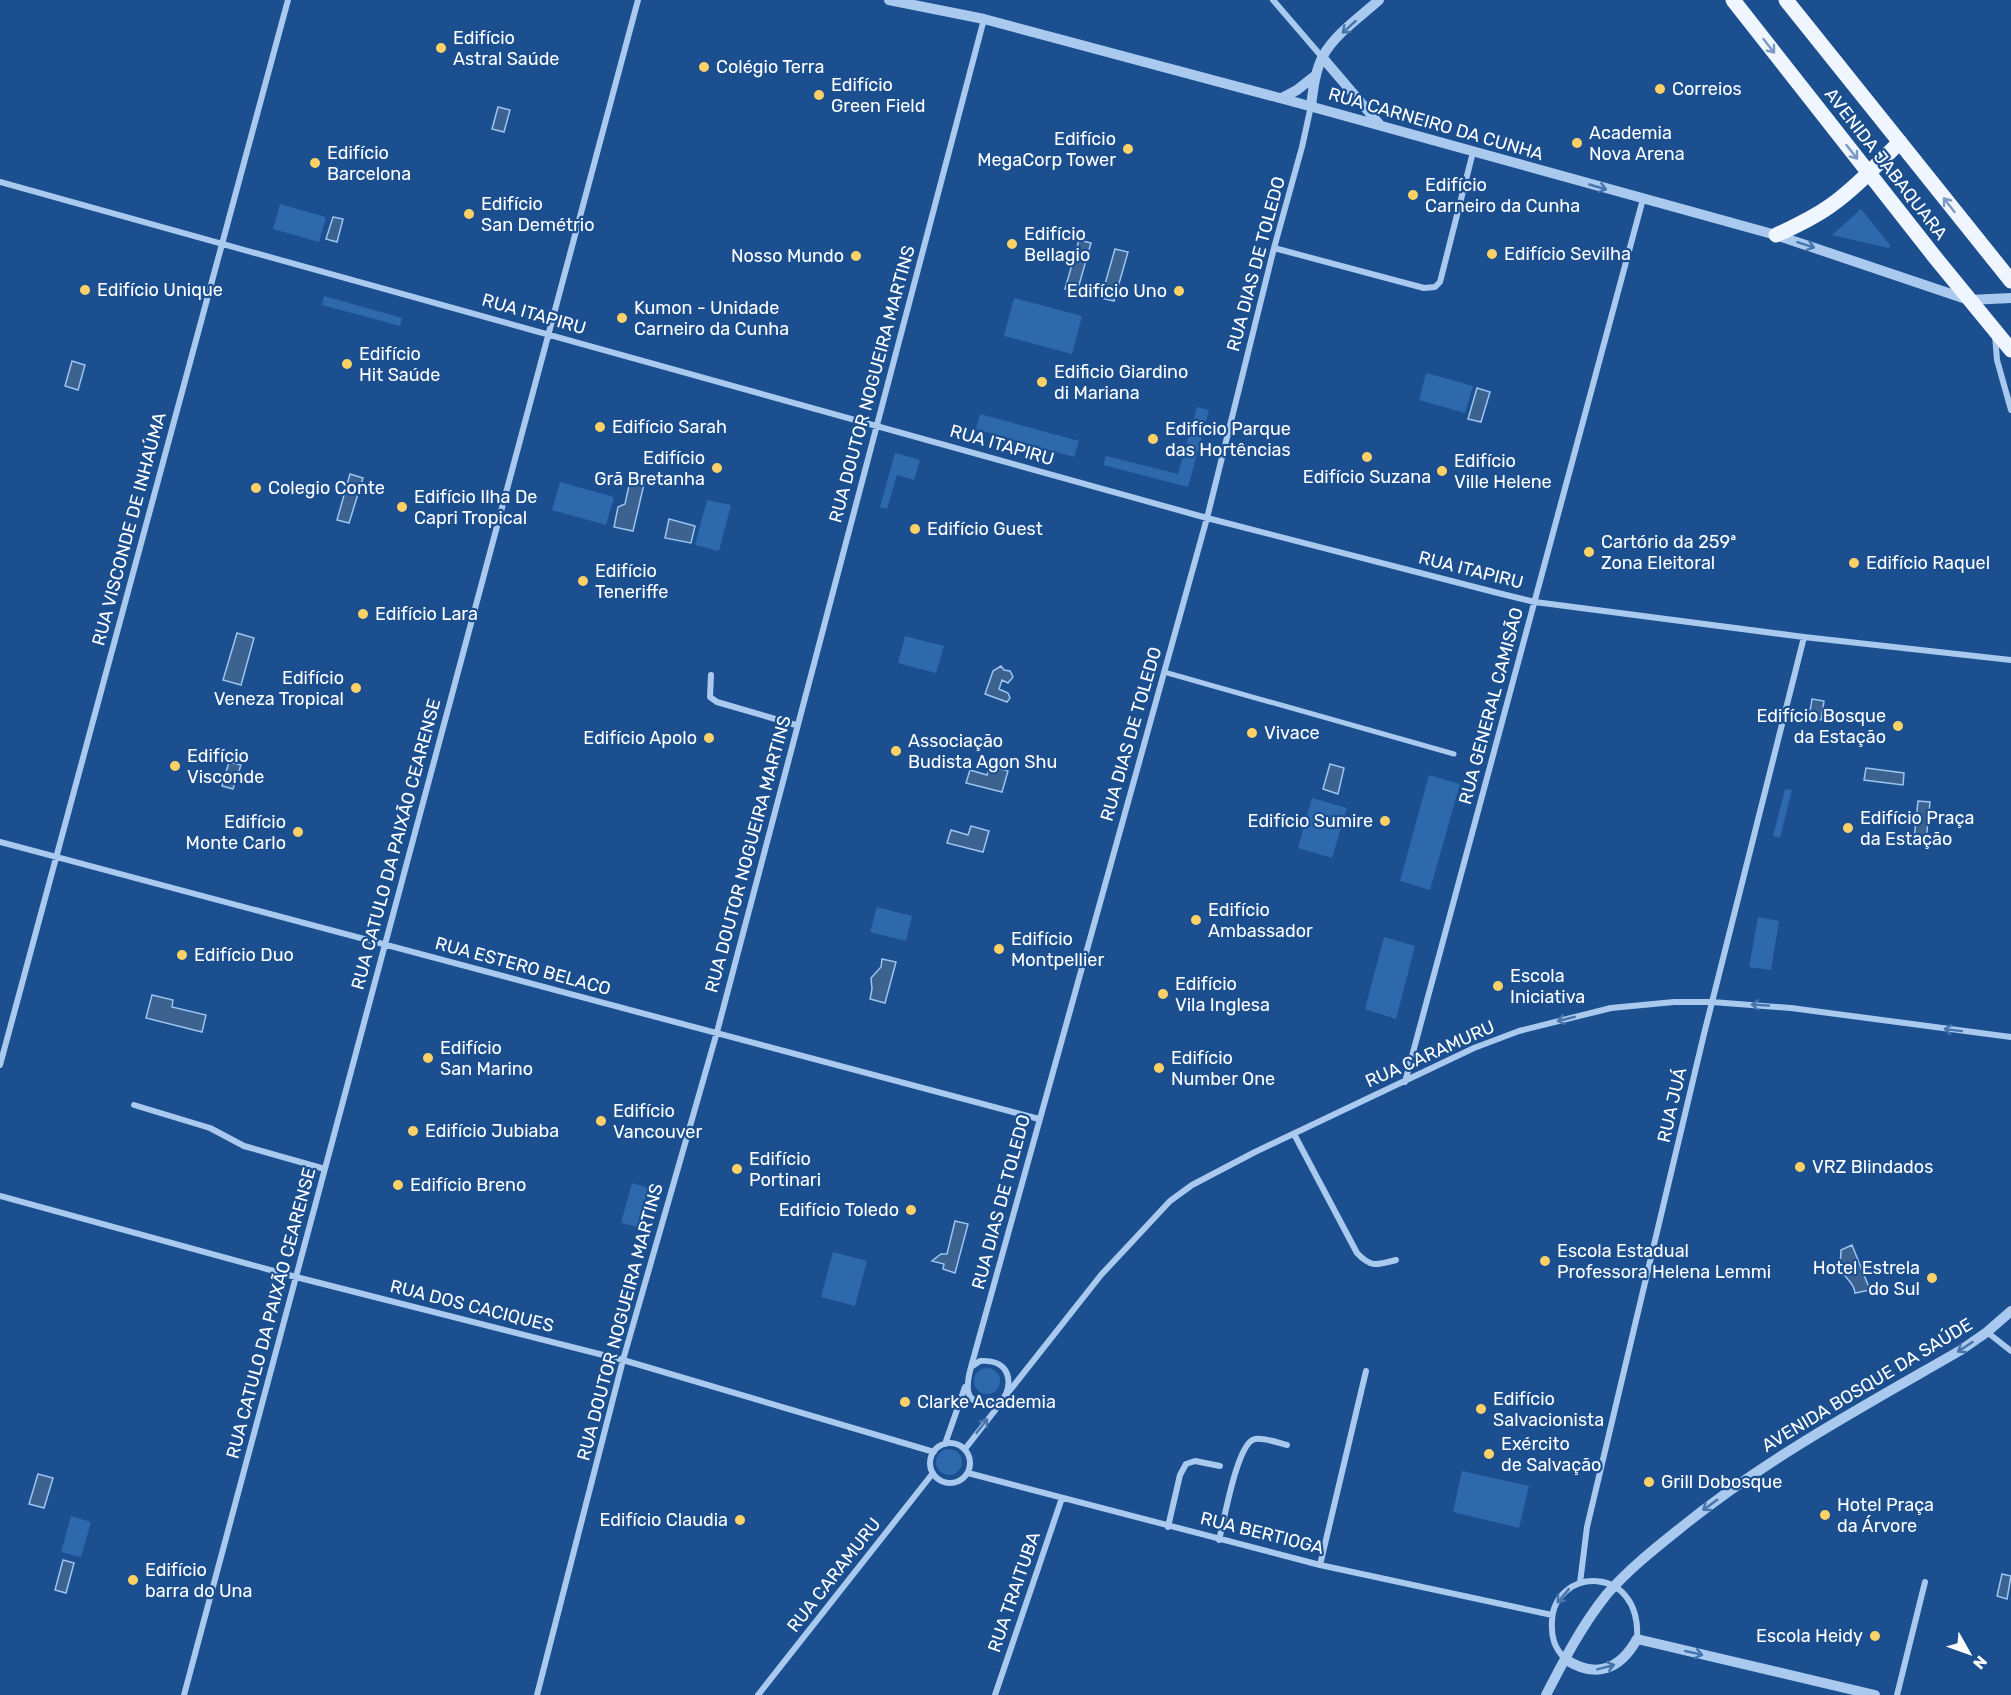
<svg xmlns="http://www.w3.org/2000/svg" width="2011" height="1695" font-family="Rubik,sans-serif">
  <rect width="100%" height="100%" fill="#1b4f8f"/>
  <!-- green -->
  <path fill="#2e69ad" d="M280,204L326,217L319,242L273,229Z
    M1861,209L1890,245V247L1888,248L1832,235Z
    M324,296L402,318L400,326L322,305Z
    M1014,298L1082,316L1072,354L1004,336Z
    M1426,373L1473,386L1465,413L1419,400Z
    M1197,407L1209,410L1188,487L1103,465L1106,456L1178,474Z
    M980,414L1079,441L1074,457L976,429Z
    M895,453L920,460L914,480L897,475L887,509L880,507Z
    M560,482L614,497L606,525L552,510Z
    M707,500L731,505L719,551L695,545Z
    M905,636L944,646L936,673L898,663Z
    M1429,775L1460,784L1430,890L1400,881Z
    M1785,789L1792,790L1780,838L1773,836Z
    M1312,798L1347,808L1332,858L1298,848Z
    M877,907L912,916L906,941L870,932Z
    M1758,917L1779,921L1771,970L1749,967Z
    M1384,937L1415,946L1396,1019L1365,1009Z
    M632,1183L648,1188L638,1227L621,1223Z
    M833,1252L867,1261L855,1306L821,1297Z
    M974 1381a13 13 0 1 1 26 0a13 13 0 1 1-26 0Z
    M936 1462a13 13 0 1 1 26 0a13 13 0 1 1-26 0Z
    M1462,1471L1529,1486L1519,1528L1453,1512Z
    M71,1516L91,1522L81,1557L61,1552Z"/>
  <!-- water -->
  <path fill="#3c6290" stroke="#9cc4f0" stroke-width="1.5" d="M498,107L510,110L504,132L492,129Z
    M333,217L343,219L337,242L326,239Z
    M1079,240L1091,243L1077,292L1065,289Z
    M1115,249L1128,252L1114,301L1101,298Z
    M72,361L85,365L78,390L65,386Z
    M1477,388L1490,392L1481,422L1468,419Z
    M350,474L363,478L349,523L337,520Z
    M630,481L644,484L633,531L614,527L618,507L625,504Z
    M669,519L695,526L691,543L665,538Z
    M237,633L254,638L241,685L223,680Z
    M1001,666L1004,670L1010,671L1013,677L1008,683L1002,680L999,689L1008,693L1010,698L1007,702L985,694L993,671Z
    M1812,699L1824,701L1821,720L1809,718Z
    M229,762L241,765L233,789L222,786Z
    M1330,764L1344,768L1338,794L1323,789Z
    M990,766L1008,771L1002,792L966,783L970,770L987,775Z
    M1866,768L1904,773L1903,785L1864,780Z
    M1918,801L1930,802L1926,841L1914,840Z
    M971,826L989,831L983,852L947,843L951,830L968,835Z
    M882,959L896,962L885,1003L870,999L872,989L871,978L881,967Z
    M152,995L173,1000L172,1007L206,1015L202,1032L146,1018Z
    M955,1221L968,1224L955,1273L943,1269L944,1264L932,1261L941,1254H947Z
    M1852,1245L1870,1290L1855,1293C1854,1282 1846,1280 1842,1271C1839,1264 1841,1256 1841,1250Z
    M38,1474L53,1478L44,1508L29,1504Z
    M63,1560L74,1563L66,1593L55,1590Z
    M2002,1574L2011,1576L2007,1599L1997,1596Z"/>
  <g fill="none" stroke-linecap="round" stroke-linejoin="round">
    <!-- pedestrian -->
    <path stroke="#a9c9ee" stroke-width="5" d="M1164,672L1454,754"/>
    <!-- minor -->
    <path stroke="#a9c9ee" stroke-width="6" d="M1273,0L1322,57
      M0,182L1207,518L1498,593L1535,602L1804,637L2011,660
      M1274,248L1424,288L1435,287L1440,282L1473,152
      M1995,335L1997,360L2011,410
      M711,675L710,697L717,702L796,725
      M0,842L1039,1119
      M0,1065L288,0
      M1405,1082L1643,199
      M134,1105L210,1128L244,1146L325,1169
      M1294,1134L1357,1253C1371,1268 1377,1265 1396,1260
      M0,1196L296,1277L623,1360L934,1452
      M1987,1332L2011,1351
      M980,1361C1009,1359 1016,1382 1000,1404C968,1406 963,1396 971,1367Z
      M971,1367L1207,518L1274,248L1302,147L1311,106
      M1007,1394L1101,1275L1170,1201L1192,1185L1255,1152L1474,1048L1519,1031L1611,1008L1674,1002H1712L1791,1008L2011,1037
      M930 1463a20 20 0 1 1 40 0a20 20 0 1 1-40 0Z
      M945,1444L965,1387
      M965,1449L1000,1404
      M968,1473L1320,1565L1552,1615
      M1168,1527L1180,1475L1186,1464L1195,1461L1220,1466
      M1219,1540C1224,1522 1237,1442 1255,1439C1264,1437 1278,1443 1287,1445
      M1320,1565L1366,1371
      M1580,1583L1587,1527L1704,1034L1804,637
      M1565,1659C1554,1647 1551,1637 1552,1621C1554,1567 1642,1563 1637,1639
      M184,1695L638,0
      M537,1695L623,1360L717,1032L984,19
      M758,1695L933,1473
      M995,1695L1062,1498
      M1897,1695L1925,1582"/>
    <!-- tertiary -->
    <path stroke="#a9c9ee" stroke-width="10" d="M889,0L984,19L1302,104L1776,235L1969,300L2011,298
      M1322,57L1380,125
      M1282,98L1297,90L1316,75
      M1311,106C1313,90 1315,71 1323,56C1335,34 1360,17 1379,0
      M1565,1659C1595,1679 1620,1670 1637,1639L1875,1695
      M1546,1695C1564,1660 1582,1625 1607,1594C1628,1570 1653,1550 1678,1530C1765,1459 1864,1406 1961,1350L1987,1332L2011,1311"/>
    <!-- primary -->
    <path stroke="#f0f6ff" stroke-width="15" d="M1733,0L1934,256L2011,350
      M1786,0L2011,281
      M1776,235C1794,227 1813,218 1830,206C1856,188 1877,164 1900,142"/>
  </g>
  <!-- one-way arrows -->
  <defs><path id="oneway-shaft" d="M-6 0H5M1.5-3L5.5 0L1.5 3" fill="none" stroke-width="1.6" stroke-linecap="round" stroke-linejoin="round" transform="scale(1.5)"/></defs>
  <g stroke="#4674ac">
    <use href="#oneway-shaft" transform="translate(1349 27) rotate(138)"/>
    <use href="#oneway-shaft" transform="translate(1598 187) rotate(16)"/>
    <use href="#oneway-shaft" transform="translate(1806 245) rotate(18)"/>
    <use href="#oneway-shaft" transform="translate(1760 1005) rotate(-176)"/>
    <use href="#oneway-shaft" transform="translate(1566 1019) rotate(166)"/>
    <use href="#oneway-shaft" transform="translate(1953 1030) rotate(-173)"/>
    <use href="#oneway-shaft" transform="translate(1965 1347) rotate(147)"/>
    <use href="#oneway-shaft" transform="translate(982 1426) rotate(-52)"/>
    <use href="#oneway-shaft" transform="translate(1710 1505) rotate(144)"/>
    <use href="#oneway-shaft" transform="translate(1563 1596) rotate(130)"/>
    <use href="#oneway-shaft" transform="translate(1694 1653) rotate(13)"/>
    <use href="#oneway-shaft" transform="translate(1606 1667) rotate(-15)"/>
  </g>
  <g stroke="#7b9ac1">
    <use href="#oneway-shaft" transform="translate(1769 46) rotate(52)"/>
    <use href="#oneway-shaft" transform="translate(1852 152) rotate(52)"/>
    <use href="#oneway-shaft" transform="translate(1949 205) rotate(-128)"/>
  </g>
  <!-- markers -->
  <g fill="#ffd166" stroke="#1b4f8f" stroke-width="2">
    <circle cx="441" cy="48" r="6"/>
    <circle cx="704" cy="67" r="6"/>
    <circle cx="1660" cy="89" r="6"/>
    <circle cx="819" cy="95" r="6"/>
    <circle cx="1577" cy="143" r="6"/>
    <circle cx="1128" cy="149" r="6"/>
    <circle cx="315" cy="163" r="6"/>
    <circle cx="1413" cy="195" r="6"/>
    <circle cx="469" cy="214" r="6"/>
    <circle cx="1012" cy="244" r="6"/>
    <circle cx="1492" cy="254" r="6"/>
    <circle cx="856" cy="256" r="6"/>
    <circle cx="85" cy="290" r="6"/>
    <circle cx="1179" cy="291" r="6"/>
    <circle cx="622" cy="318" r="6"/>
    <circle cx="347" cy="364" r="6"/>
    <circle cx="1042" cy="382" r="6"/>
    <circle cx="600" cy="427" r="6"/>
    <circle cx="1153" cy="439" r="6"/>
    <circle cx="1367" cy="457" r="6"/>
    <circle cx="717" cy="468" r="6"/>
    <circle cx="1442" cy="471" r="6"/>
    <circle cx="256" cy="488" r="6"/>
    <circle cx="402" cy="507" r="6"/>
    <circle cx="915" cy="529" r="6"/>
    <circle cx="1589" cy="552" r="6"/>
    <circle cx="1854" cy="563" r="6"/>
    <circle cx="583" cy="581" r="6"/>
    <circle cx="363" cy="614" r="6"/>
    <circle cx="356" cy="688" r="6"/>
    <circle cx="1898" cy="726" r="6"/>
    <circle cx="1252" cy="733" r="6"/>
    <circle cx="709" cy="738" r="6"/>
    <circle cx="896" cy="751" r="6"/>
    <circle cx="175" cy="766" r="6"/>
    <circle cx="1385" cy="821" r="6"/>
    <circle cx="1848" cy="828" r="6"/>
    <circle cx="298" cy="832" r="6"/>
    <circle cx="1196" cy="920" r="6"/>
    <circle cx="999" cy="949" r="6"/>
    <circle cx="182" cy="955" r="6"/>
    <circle cx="1498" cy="986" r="6"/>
    <circle cx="1163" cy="994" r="6"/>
    <circle cx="428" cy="1058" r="6"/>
    <circle cx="1159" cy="1068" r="6"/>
    <circle cx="601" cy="1121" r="6"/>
    <circle cx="413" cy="1131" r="6"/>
    <circle cx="1800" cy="1167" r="6"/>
    <circle cx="737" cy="1169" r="6"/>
    <circle cx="398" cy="1185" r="6"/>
    <circle cx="911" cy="1210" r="6"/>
    <circle cx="1545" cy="1261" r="6"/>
    <circle cx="1932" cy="1278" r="6"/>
    <circle cx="905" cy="1402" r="6"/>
    <circle cx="1481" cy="1409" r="6"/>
    <circle cx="1489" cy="1454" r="6"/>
    <circle cx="1649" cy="1482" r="6"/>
    <circle cx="1825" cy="1515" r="6"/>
    <circle cx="740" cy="1520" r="6"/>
    <circle cx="133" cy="1580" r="6"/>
    <circle cx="1875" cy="1636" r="6"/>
  </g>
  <g text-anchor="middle" stroke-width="4.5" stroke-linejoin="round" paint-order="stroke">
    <!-- poi labels -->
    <g font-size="18" fill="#fff" stroke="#1b4f8f" text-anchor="start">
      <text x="453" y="44">Edifício<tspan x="453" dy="21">Astral Saúde</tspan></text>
      <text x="716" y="73">Colégio Terra</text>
      <text x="831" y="91">Edifício<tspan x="831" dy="21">Green Field</tspan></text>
      <text x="1672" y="95">Correios</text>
      <text x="1589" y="139">Academia<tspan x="1589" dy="21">Nova Arena</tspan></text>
      <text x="1116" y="145" text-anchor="end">Edifício<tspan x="1116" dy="21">MegaCorp Tower</tspan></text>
      <text x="327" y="159">Edifício<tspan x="327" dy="21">Barcelona</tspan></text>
      <text x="1425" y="191">Edifício<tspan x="1425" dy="21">Carneiro da Cunha</tspan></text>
      <text x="481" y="210">Edifício<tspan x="481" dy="21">San Demétrio</tspan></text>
      <text x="1024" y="240">Edifício<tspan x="1024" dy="21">Bellagio</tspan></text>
      <text x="1504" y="260">Edifício Sevilha</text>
      <text x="844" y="262" text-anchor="end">Nosso Mundo</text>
      <text x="97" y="296">Edifício Unique</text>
      <text x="1167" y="297" text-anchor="end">Edifício Uno</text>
      <text x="634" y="314">Kumon - Unidade<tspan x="634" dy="21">Carneiro da Cunha</tspan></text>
      <text x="359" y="360">Edifício<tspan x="359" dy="21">Hit Saúde</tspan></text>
      <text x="1054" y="378">Edificio Giardino<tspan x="1054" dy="21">di Mariana</tspan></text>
      <text x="612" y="433">Edifício Sarah</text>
      <text x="1165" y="435">Edifício Parque<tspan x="1165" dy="21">das Hortências</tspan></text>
      <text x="705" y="464" text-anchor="end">Edifício<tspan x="705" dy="21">Grã Bretanha</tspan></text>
      <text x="1454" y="467">Edifício<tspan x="1454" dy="21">Ville Helene</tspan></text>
      <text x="1367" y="483" text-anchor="middle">Edifício Suzana</text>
      <text x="268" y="494">Colegio Conte</text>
      <text x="414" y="503">Edifício Ilha De<tspan x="414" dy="21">Capri Tropical</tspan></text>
      <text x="927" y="535">Edifício Guest</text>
      <text x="1601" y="548">Cartório da 259ª<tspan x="1601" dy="21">Zona Eleitoral</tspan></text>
      <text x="1866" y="569">Edifício Raquel</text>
      <text x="595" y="577">Edifício<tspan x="595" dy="21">Teneriffe</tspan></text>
      <text x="375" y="620">Edifício Lara</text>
      <text x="344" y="684" text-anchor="end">Edifício<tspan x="344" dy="21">Veneza Tropical</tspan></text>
      <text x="1886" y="722" text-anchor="end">Edifício Bosque<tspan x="1886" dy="21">da Estação</tspan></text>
      <text x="1264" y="739">Vivace</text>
      <text x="697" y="744" text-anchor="end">Edifício Apolo</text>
      <text x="908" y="747">Associação<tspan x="908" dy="21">Budista Agon Shu</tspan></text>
      <text x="187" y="762">Edifício<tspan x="187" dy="21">Visconde</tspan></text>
      <text x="1860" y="824">Edifício Praça<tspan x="1860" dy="21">da Estação</tspan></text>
      <text x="1373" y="827" text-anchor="end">Edifício Sumire</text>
      <text x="286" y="828" text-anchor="end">Edifício<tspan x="286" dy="21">Monte Carlo</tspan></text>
      <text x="1208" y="916">Edifício<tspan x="1208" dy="21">Ambassador</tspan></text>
      <text x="1011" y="945">Edifício<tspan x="1011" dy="21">Montpellier</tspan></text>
      <text x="194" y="961">Edifício Duo</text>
      <text x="1510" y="982">Escola<tspan x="1510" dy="21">Iniciativa</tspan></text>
      <text x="1175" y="990">Edifício<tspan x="1175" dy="21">Vila Inglesa</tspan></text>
      <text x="440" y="1054">Edifício<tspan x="440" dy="21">San Marino</tspan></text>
      <text x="1171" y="1064">Edifício<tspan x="1171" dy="21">Number One</tspan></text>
      <text x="613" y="1117">Edifício<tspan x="613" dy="21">Vancouver</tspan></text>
      <text x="425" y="1137">Edifício Jubiaba</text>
      <text x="749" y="1165">Edifício<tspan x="749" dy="21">Portinari</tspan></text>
      <text x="1812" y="1173">VRZ Blindados</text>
      <text x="410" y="1191">Edifício Breno</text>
      <text x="899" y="1216" text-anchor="end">Edifício Toledo</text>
      <text x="1557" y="1257">Escola Estadual<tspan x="1557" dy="21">Professora Helena Lemmi</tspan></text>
      <text x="1920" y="1274" text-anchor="end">Hotel Estrela<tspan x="1920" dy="21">do Sul</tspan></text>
      <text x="1493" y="1405">Edifício<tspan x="1493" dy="21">Salvacionista</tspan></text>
      <text x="917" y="1408">Clarke Academia</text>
      <text x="1501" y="1450">Exército<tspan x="1501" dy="21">de Salvação</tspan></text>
      <text x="1661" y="1488">Grill Dobosque</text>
      <text x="1837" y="1511">Hotel Praça<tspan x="1837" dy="21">da Árvore</tspan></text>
      <text x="728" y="1526" text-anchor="end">Edifício Claudia</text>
      <text x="145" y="1576">Edifício<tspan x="145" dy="21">barra do Una</tspan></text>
      <text x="1863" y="1642" text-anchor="end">Escola Heidy</text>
    </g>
    <!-- street labels -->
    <g font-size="18" fill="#fff" stroke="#1b4f8f">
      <text transform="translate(1436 124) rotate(16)" y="6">RUA CARNEIRO DA CUNHA</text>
      <text transform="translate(1886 164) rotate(52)" y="6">AVENIDA JABAQUARA</text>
      <text transform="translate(1256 264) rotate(-75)" y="6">RUA DIAS DE TOLEDO</text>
      <text transform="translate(534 314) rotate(16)" y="6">RUA ITAPIRU</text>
      <text transform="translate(872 384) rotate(-75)" y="6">RUA DOUTOR NOGUEIRA MARTINS</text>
      <text transform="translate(1002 445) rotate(16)" y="6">RUA ITAPIRU</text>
      <text transform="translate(129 529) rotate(-75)" y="6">RUA VISCONDE DE INHAÚMA</text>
      <text transform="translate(1471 570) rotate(14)" y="6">RUA ITAPIRU</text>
      <text transform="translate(1491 706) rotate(-75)" y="6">RUA GENERAL CAMISÃO</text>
      <text transform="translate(1131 734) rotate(-74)" y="6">RUA DIAS DE TOLEDO</text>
      <text transform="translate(396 844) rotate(-75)" y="6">RUA CATULO DA PAIXÃO CEARENSE</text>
      <text transform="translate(748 854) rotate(-75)" y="6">RUA DOUTOR NOGUEIRA MARTINS</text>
      <text transform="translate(523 966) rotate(15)" y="6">RUA ESTERO BELACO</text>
      <text transform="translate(1430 1054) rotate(-24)" y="6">RUA CARAMURU</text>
      <text transform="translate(1672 1105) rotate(-77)" y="6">RUA JUÁ</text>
      <text transform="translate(1001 1202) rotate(-75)" y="6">RUA DIAS DE TOLEDO</text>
      <text transform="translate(472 1306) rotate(14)" y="6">RUA DOS CACIQUES</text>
      <text transform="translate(271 1313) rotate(-75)" y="6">RUA CATULO DA PAIXÃO CEARENSE</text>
      <text transform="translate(620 1322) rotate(-75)" y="6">RUA DOUTOR NOGUEIRA MARTINS</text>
      <text transform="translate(1867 1385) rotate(-31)" y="6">AVENIDA BOSQUE DA SAÚDE</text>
      <text transform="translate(1262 1533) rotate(14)" y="6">RUA BERTIOGA</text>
      <text transform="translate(834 1575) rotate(-52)" y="6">RUA CARAMURU</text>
      <text transform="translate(1014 1592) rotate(-71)" y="6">RUA TRAITUBA</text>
    </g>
  </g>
  <!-- north arrow -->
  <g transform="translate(1969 1653) rotate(130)" stroke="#1b4f8f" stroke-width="4.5" paint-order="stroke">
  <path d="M0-4.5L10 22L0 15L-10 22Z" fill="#ffffff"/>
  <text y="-9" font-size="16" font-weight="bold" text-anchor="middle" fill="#ffffff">N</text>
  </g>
</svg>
